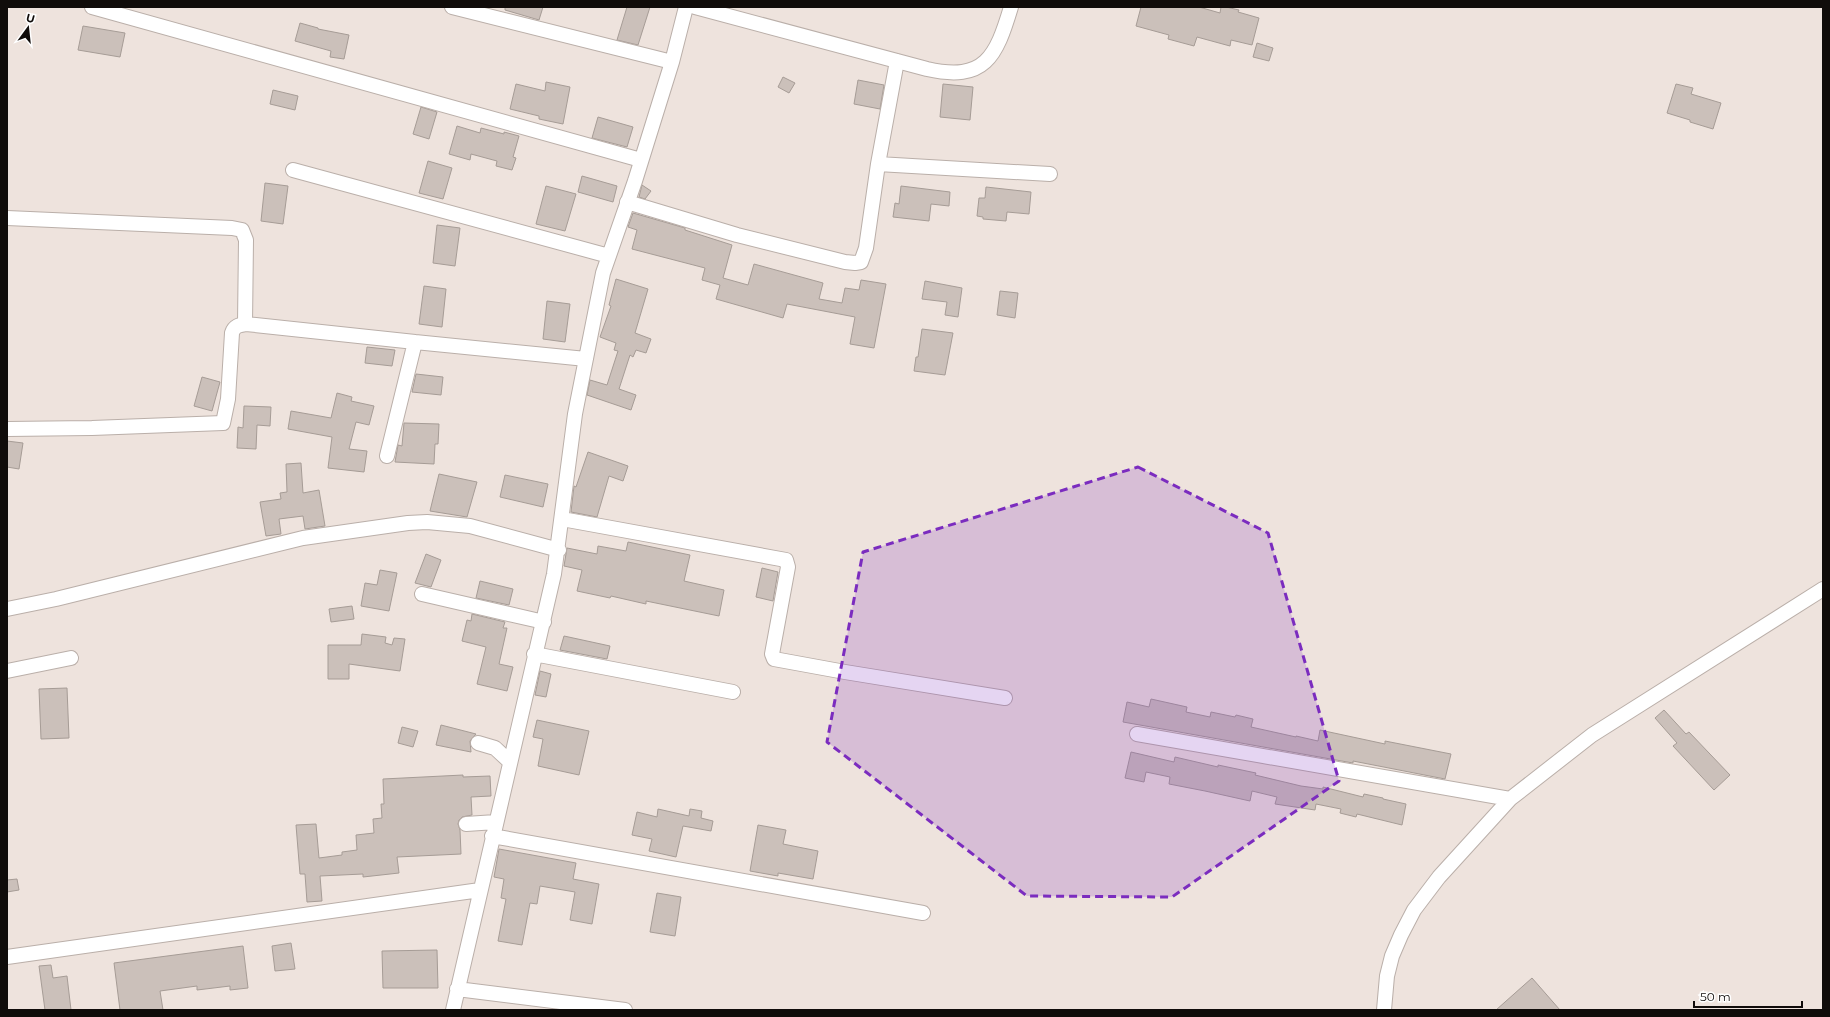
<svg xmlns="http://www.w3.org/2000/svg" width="1830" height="1017" font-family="Montserrat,sans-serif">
  <rect width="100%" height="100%" fill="#eee3dd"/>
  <!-- building -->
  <path fill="#cbc0ba" stroke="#a69c96" d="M505,7H543L539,20L505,10Z
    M627,7H650L638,45L617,40Z
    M1141,7H1199L1220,13L1221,7H1226L1239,10L1238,12L1259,18L1252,45L1231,40L1230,46L1197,37L1194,46L1168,39L1169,35L1136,26Z
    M300,23L318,28V29L349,35L344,59L330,57L331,51L295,41Z
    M83,26L125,33L120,57L78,50Z
    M1257,43L1273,48L1269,61L1253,57Z
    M783,77L795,83L789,93L778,87Z
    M858,80L884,85L880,109L854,104Z
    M546,82L570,87L563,124L539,119V116L510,109L516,84L545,91Z
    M943,84L973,87L970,120L940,117Z
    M1676,84L1693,88L1691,94L1721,103L1713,129L1690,122V120L1667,113Z
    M273,90L298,96L295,110L270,104Z
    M421,107L437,112L429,139L413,134Z
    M598,117L633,127L627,147L592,138Z
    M457,126L480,133L481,128L504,134V132L519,136L513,157L516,158L512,170L496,166L497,161L471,154L470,160L449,154Z
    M428,161L452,168L443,199L419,193Z
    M582,176L617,186L613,202L578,192Z
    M265,183L288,186L283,224L261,221Z
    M642,185L651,191L645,199L639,197Z
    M546,186L576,194L565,231L536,224Z
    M901,186L950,192L949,206L931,204L929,221L893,217L895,203L899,204Z
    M986,187L1031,192L1029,214L1007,212L1006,221L983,219V217L977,216L979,198H985Z
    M633,213L685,228V230L732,245L723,278L748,285L754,264L823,283L819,299L842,303L845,288L859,290L861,280L886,284L874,348L850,344L855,317L787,304L783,318L716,299L720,285L702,280L705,268L632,249L637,230L628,227Z
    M437,225L460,228L455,266L433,263Z
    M616,279L648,289L635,333L651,339L646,353L636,350L633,357L630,355L619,389L636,395L631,410L587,395L590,380L607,385L618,351L614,350L616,343L600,337L611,306L609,305Z
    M925,281L962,288L958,317L945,315L947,302L922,299Z
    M424,286L446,289L442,327L419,324Z
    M1000,291L1018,293L1015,318L997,315Z
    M547,301L570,304L565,342L543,339Z
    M922,329L953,333L945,375L914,371L916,357H918Z
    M367,347L395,350L392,366L365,363Z
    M416,374L443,377L441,395L412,392Z
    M202,377L220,382L212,411L194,406Z
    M337,393L352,397L351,401L374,406L369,425L356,422L349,449L367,451L364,472L328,468L332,437L288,429L291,411L331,418Z
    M244,406L271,407L270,426L257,425L256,449L237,448L238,427L243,428Z
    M404,423L439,424L438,444H435L434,464L395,462L398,445L402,446Z
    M7,441L23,443L19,469L7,467Z
    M588,452L628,466L623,481L609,476L597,517L571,512L574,486L576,487Z
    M301,463L303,493L319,490L325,526L305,529L303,516L279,519L281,534L266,536L260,502L281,499L280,493L287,492L286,464Z
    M439,474L477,482L467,517L430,511Z
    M505,475L548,484L543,507L500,497Z
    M628,542L690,555L684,581L724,590L719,616L646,601V604L611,596L610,598L577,591L582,570L564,566L567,548L597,554L598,546L626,551Z
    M426,554L441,560L431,587L415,583Z
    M762,568L778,572L773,601L756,597Z
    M380,570L397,573L389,611L361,606L365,583L377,585Z
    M480,581L513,589L509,605L476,598Z
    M352,606L354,619L331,622L329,609Z
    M472,614L505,622L503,628H507L499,664L513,667L507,691L477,684L486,647L462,641L467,620L471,621Z
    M362,634L386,637L385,643L392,645L394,638L405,639L400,671L349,664V679H328V645H361Z
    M564,636L610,646L607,659L560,650Z
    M540,671L551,674L546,697L535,695Z
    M67,688L69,738L41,739L39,689Z
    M1151,699L1187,707L1186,712L1210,717L1211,712L1235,717L1236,715L1253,719L1251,727L1296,737V736L1318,741L1320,730L1385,744V741L1451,754L1445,779L1353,761V763L1123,722L1127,702L1149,707Z
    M1664,710L1686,734L1689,732L1730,775L1714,790L1673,746L1677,743L1655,718Z
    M537,720L589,731L579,775L538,766L543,739L533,737Z
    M441,725L476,734L470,741L471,752L436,745Z
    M402,727L418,731L413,747L398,743Z
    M1131,752L1174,762L1175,757L1218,767V765L1256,773L1255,775L1301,786L1323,789V787L1363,797L1364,794L1383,798V799L1406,804L1402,825L1357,814L1356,817L1340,813L1341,809L1316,804L1315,810L1275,804L1277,797L1252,791L1250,801L1205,791L1169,784L1170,777L1146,772L1144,782L1125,778Z
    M463,775V777L490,776L491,796L471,797L472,815L462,817L459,820L458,824L460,830L461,854L397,857L399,873L363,877V874L320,876L322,901L307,902L305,874H300L296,825L316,824L319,858L342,855V852L357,850L356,835L374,833L373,819L382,818L381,804H384L383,779Z
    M658,809L689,816L690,809L702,811L701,818L713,821L711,831L683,826L676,857L649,851L652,839L632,835L637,812L657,817Z
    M758,825L786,830L783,844L818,851L813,879L778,873V876L750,871Z
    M499,849L576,863L573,879L599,884L592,924L570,920L575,892L540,886L537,904L530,903L522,945L498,941L506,899L501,898L504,879L494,877Z
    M17,879L19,890L7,892V880Z
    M657,893L681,897L675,936L650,932Z
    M291,943L295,969L275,971L272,946Z
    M243,946L248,988L230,990V986L197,990V986L160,991L163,1010H120L114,963Z
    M437,950L438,988H383L382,951Z
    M51,965L53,978L67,976L71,1010H45L39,966Z
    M1532,978L1560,1010H1496Z"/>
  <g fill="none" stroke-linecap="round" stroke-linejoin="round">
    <!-- minor casing -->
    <g stroke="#baafa9" stroke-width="16">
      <path id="minor" d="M92,7L641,160
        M452,7L672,62
        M695,7L927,69C985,82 996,57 1011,7
        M878,164L1050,174
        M293,170L609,256
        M627,202L737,235L845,262L855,263L861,262L866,248L878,164L897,61
        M7,218L232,228L242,230L246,240L245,324
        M7,429L92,428L223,423L228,399L232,333C234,326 239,325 246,324L415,342
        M387,456L415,342L586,359
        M562,519L786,560L788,567L772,654L774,659L845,672L1005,698
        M422,594L544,622
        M7,609L56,599L303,538L408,523L427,522L470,526L559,550
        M534,654L733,692
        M7,671L71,658
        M1137,734L1510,799
        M478,743L495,748L509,761
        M466,824L496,822
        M492,836L923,913
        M7,957L480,890
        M457,989L625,1010
        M453,1010L554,574L575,414L603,273L635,181L672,62L686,7
        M1384,1010L1387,976L1392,956L1401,935L1414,910L1439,877L1510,799L1592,735L1823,589"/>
    </g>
    <!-- minor -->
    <use href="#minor" stroke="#fff" stroke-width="14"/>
  </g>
  <!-- marked area -->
  <path fill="#7b2cbf" fill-opacity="0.2" stroke="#7b2cbf" stroke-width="3" stroke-dasharray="8 5" stroke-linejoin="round" d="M1138,467L1268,533L1339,781L1172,897L1027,896L827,742L863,552Z"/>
  <!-- border -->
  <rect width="1830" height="1017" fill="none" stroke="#100c0a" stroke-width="16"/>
  <!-- north arrow -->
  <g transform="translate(28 28) rotate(15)" stroke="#ffffff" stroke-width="3" paint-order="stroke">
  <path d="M0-3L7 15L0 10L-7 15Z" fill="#100c0a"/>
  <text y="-6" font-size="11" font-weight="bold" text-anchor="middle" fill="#100c0a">U</text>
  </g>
  <!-- scale -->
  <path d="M1694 1001v6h108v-6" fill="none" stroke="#100c0a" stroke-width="2"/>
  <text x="1700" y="1001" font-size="12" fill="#100c0a" stroke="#ffffff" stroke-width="3" paint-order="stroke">50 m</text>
</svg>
